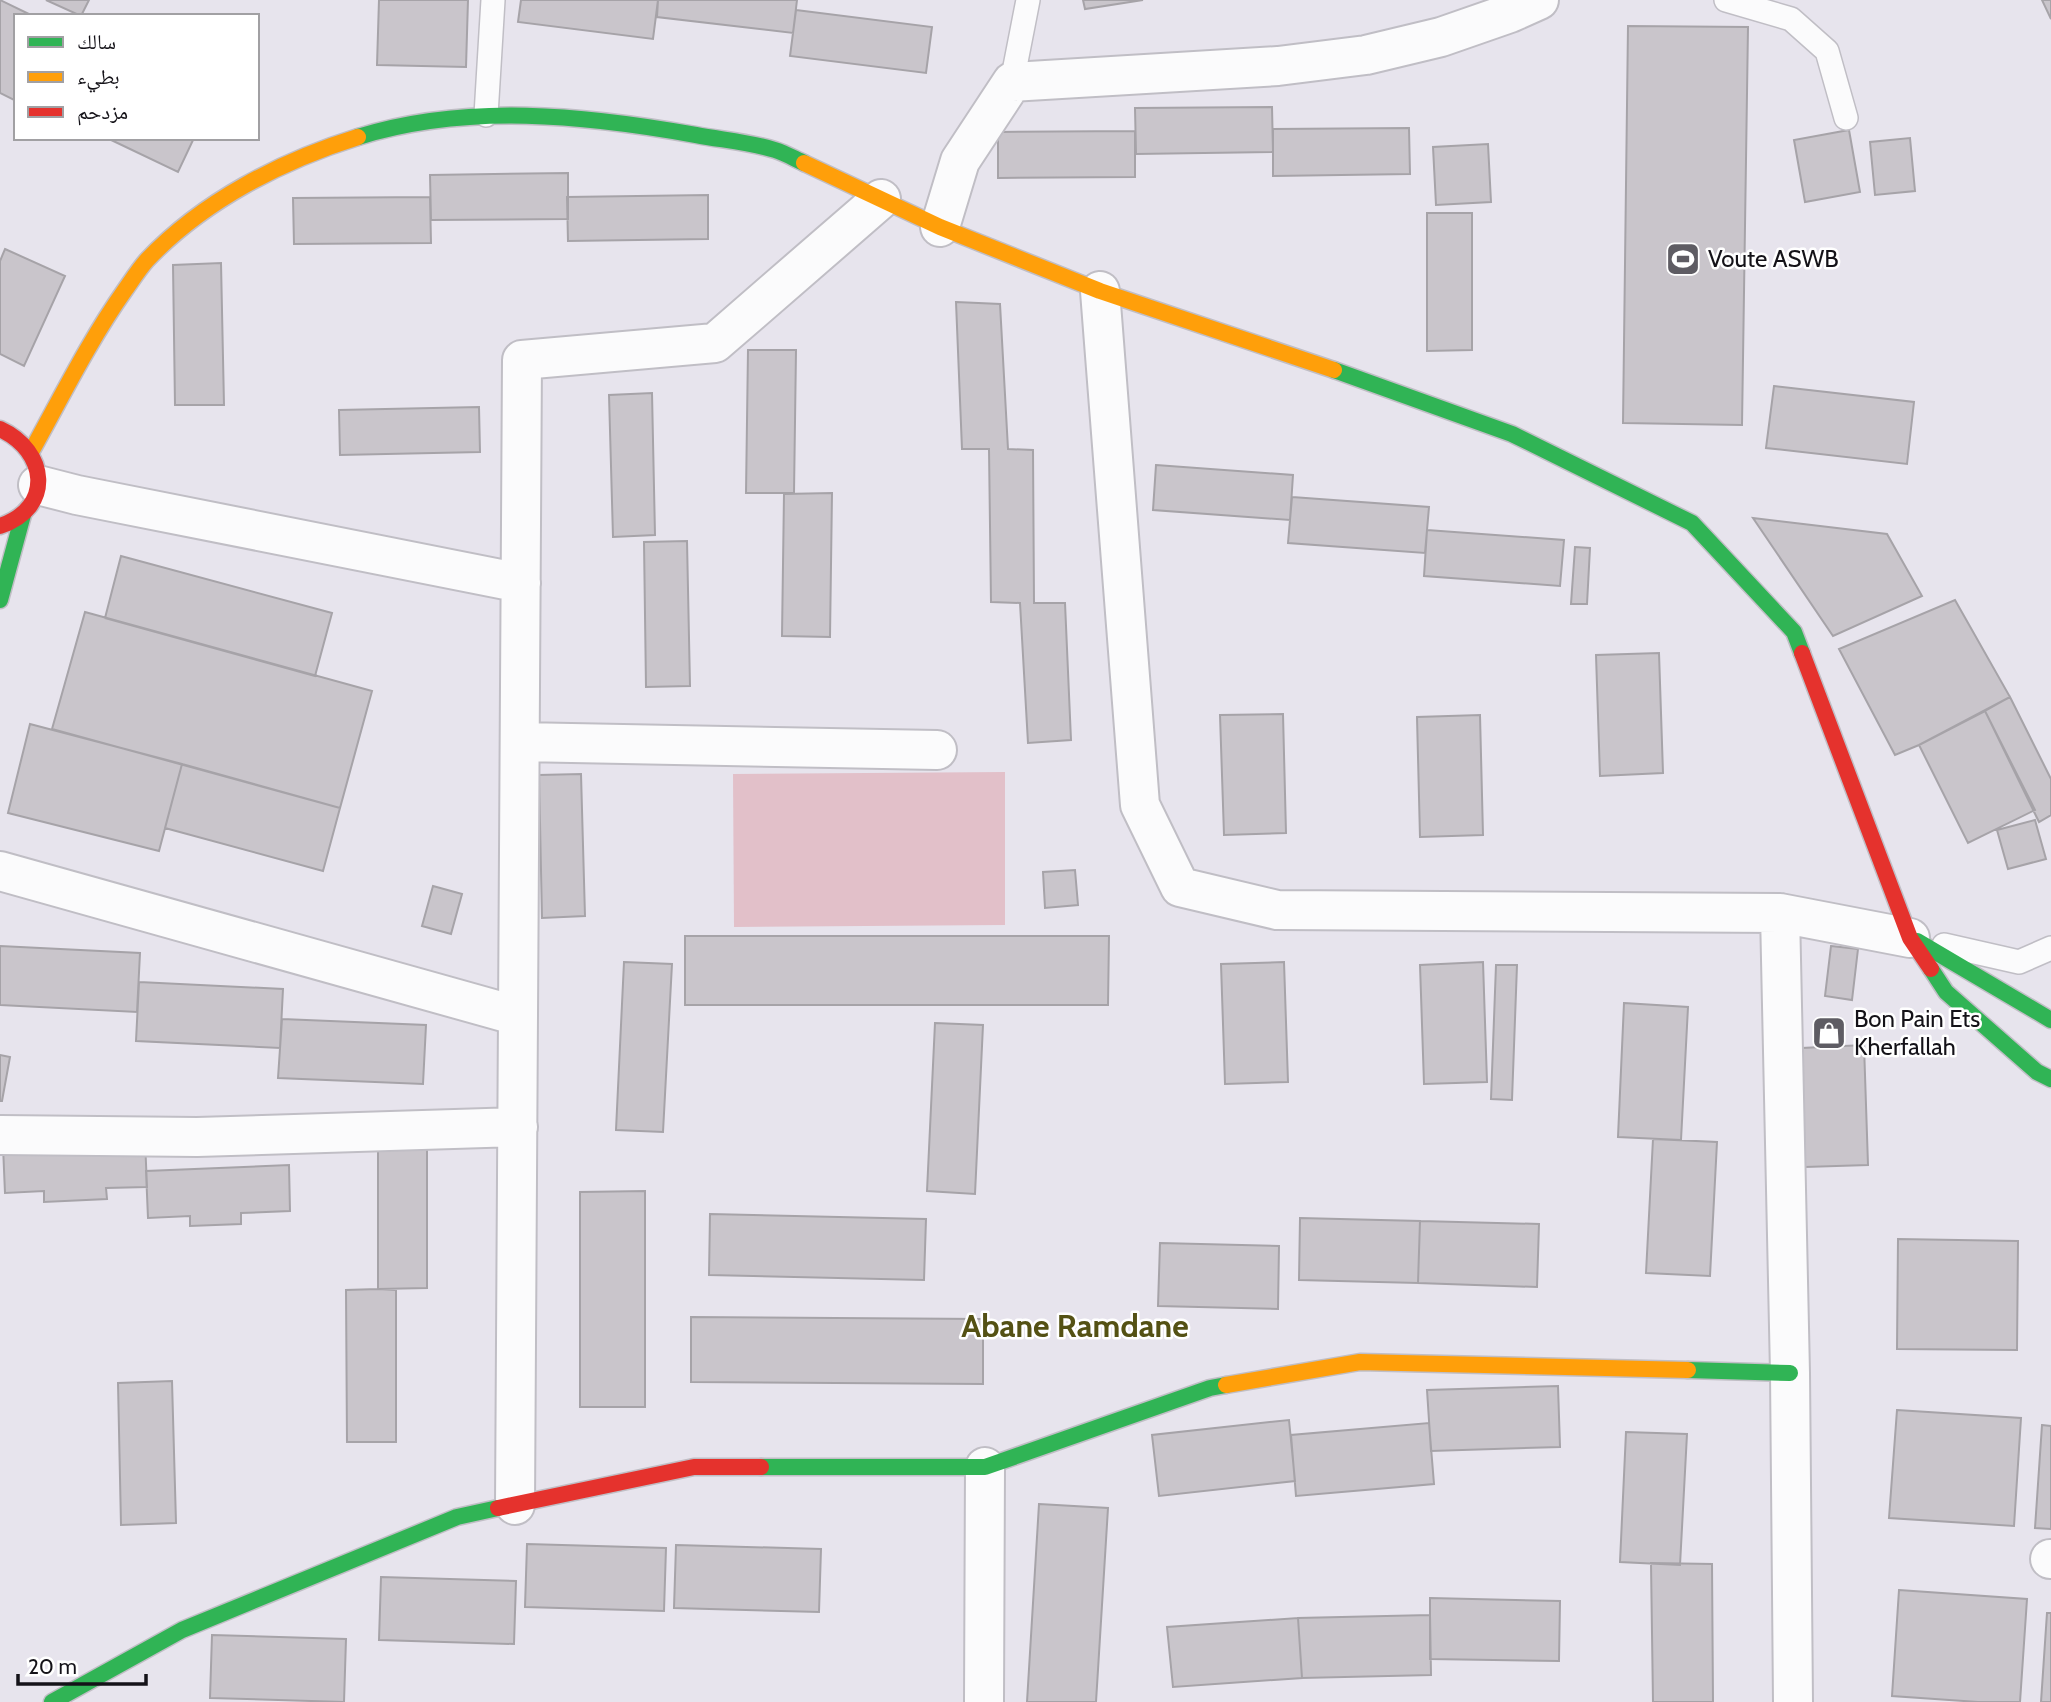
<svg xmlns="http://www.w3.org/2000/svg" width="2051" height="1702" font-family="Cabin,'Noto Naskh Arabic',sans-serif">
  <rect width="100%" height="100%" fill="#e7e4ed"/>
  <!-- green -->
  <path fill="#e2c0c9" d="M1005,772V925L734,927L733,774Z"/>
  <!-- building -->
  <path fill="#c9c5cb" stroke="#a6a3a8" stroke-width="2" d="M0,0L33,16H16V101L0,93Z
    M46,0H89L81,16Z
    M379,0H468L466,67L377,65Z
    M521,0H658L653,39L518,22Z
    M658,0H797L793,33L657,17Z
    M1083,0H1143L1085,9Z
    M2042,0H2051V19Z
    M796,10L932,27L926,73L790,56Z
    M1628,26L1748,27L1742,425L1623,423Z
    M1272,107L1273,152L1136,154L1135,108Z
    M1409,128L1410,174L1273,176V129Z
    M1849,130L1860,192L1805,202L1794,140Z
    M1135,131V177L998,178V132Z
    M107,138H194L178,172Z
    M1910,138L1915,191L1875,195L1870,142Z
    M1488,144L1491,202L1436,205L1433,147Z
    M568,173V219L431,220L430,175Z
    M708,195V239L568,241L567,197Z
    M430,197L431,243L294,244L293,198Z
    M1427,213H1472V350L1427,351Z
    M5,249L65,276L24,366L0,354V261Z
    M221,263L224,405H175L173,265Z
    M956,302L1000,304L1008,449L1033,450L1034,603H1065L1071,740L1028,743L1020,603L991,602L989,449H962Z
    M748,350H796L794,493H746Z
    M1774,386L1914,402L1907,464L1766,448Z
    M652,393L655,535L613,537L609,395Z
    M479,407L480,452L340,455L339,410Z
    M1156,465L1293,475L1290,520L1153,510Z
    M832,493L830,637L782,636L784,494Z
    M1292,497L1429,507L1425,553L1288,543Z
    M1753,518L1887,534L1922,596L1833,636Z
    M1427,530L1564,540L1560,586L1424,576Z
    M687,541L690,686L646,687L644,542Z
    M1575,547L1590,548L1587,604H1571Z
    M121,556L332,613L315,676L105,618Z
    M1955,600L2010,697L1919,745L1895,755L1839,649Z
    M85,612L372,691L340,808L52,729Z
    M1659,653L1663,773L1600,776L1596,655Z
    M2010,697L2051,779V815L2039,822L1985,711Z
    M1985,711L2035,810L1968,843L1919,745Z
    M1283,714L1286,833L1224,835L1220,715Z
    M1480,715L1483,835L1420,837L1417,717Z
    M30,724L182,764L159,851L8,813Z
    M182,764L340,808L323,871L165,828Z
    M581,774L585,916L542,918L539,775Z
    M2035,820L2046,859L2008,869L1997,830Z
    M1075,870L1078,905L1045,908L1043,872Z
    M433,886L462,894L451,934L422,926Z
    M685,936H1109L1108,1005H685Z
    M0,946L140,953L137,1012L0,1005Z
    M1831,946L1858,949L1852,1000L1825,996Z
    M624,962L672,964L663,1132L616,1130Z
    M1284,962L1288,1082L1225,1084L1221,964Z
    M1483,962L1487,1082L1424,1084L1420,965Z
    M1496,965H1517L1512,1100L1491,1099Z
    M139,982L283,989L280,1048L136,1041Z
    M1624,1003L1688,1007L1681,1140L1618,1137Z
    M282,1019L426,1025L423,1084L278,1078Z
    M935,1023L983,1025L975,1194L927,1191Z
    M1864,1045L1868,1165L1805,1167L1802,1048Z
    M0,1055L10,1057L2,1101H0Z
    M1653,1139L1717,1142L1710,1276L1646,1273Z
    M145,1140L147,1187L106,1188L107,1199L44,1202V1191L5,1193L3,1146Z
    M427,1148V1288L378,1289V1149Z
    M289,1165L290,1211L241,1213V1224L190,1226V1216L148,1218L146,1171Z
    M645,1191V1407H580V1192Z
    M710,1214L926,1219L924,1280L709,1275Z
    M1300,1218L1420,1221L1418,1283L1299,1280Z
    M1420,1221L1539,1224L1537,1287L1418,1283Z
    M1898,1239L2018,1241L2017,1350L1897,1349Z
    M1160,1243L1279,1246L1278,1309L1158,1306Z
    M378,1289L396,1290V1442H347L346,1290Z
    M691,1317L983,1319V1384L691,1382Z
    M172,1381L176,1523L121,1525L118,1383Z
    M1558,1386L1560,1447L1431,1451L1427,1390Z
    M1897,1410L2021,1418L2014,1526L1889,1518Z
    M1289,1420L1295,1481L1159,1496L1152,1435Z
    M1429,1423L1434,1484L1296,1496L1291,1435Z
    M2042,1425L2051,1426V1529L2035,1528Z
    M1626,1432L1687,1434L1680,1565L1620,1562Z
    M1039,1504L1108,1508L1096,1702H1027Z
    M527,1544L666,1548L664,1611L525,1607Z
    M676,1545L821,1549L819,1612L674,1608Z
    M1651,1563L1712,1564L1713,1702H1653Z
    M381,1577L516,1581L514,1644L379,1640Z
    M1899,1590L2027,1599L2020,1702H1978L1892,1696Z
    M1430,1598L1560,1601L1559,1661L1430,1659Z
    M2047,1613H2051V1702H2041Z
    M1430,1615L1431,1675L1302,1678L1298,1618Z
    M1298,1618L1302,1678L1173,1687L1167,1627Z
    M212,1635L346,1639L344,1702L210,1698Z"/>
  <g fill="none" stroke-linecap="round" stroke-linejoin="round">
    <!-- lane casing -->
    <g stroke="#c0bec5" stroke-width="26">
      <path id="lane" d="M1726,0L1791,19L1827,51L1846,118
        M1012,82L1028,0
        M486,115L493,0
        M1944,945L2019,962L2051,948"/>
    </g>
    <!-- street casing -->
    <g stroke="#c0bec5" stroke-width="42">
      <path id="street" d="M940,227L960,161L1012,82L1278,66L1366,55L1441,37L1510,13L1539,0
        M1100,291L1140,805L1180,887L1277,910L1780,913L1910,938
        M38,485L77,495L521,583
        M520,742L937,750
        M0,871L518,1016
        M1780,913L1790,1373L1793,1702
        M0,1135L197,1137L518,1127
        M515,1505L522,360L715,343L881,199
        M2050,1559H2051
        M984,1702L985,1467"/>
    </g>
    <!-- fast casing -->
    <g stroke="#c0bec5" stroke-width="19">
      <path id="fast" d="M358,137C468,103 584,115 696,135C722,140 750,142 775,150C785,153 795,159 804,163
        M1334,370L1512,434L1692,523L1794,632L1802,653
        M0,600L23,515
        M1917,941L2051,1020
        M1931,969L1946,992L2037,1072L2051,1079
        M1688,1370L1790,1373
        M761,1467H985L1210,1388L1226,1385
        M52,1702L182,1630L457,1517L498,1508"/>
    </g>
    <!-- slow casing -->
    <g stroke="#c0bec5" stroke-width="19">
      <path id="slow" d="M804,163L940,227L1100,291L1334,370
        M31,452C61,398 89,341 125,290C132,280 139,269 147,260C203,201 281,161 358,137
        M1226,1385L1360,1362L1688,1370"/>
    </g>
    <!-- jam casing -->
    <g stroke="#c0bec5" stroke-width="19">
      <path id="jam" d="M0,429C48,451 54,508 0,526
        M1802,653L1910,938L1931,969
        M498,1508L694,1467H761"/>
    </g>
    <!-- lane -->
    <use href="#lane" stroke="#fbfbfc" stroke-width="23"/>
    <!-- street -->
    <use href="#street" stroke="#fbfbfc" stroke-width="38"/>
    <!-- fast -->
    <use href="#fast" stroke="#30b455" stroke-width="16"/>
    <!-- slow -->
    <use href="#slow" stroke="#ff9f0a" stroke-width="16"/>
    <!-- jam -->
    <use href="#jam" stroke="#e5322d" stroke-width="16"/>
  </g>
  <!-- icons -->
  <defs>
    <g id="stadium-square" transform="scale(1.75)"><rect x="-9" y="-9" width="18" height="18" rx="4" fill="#5e5c63" stroke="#fff"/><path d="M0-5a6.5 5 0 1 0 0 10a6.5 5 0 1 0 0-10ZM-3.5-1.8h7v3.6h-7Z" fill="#fff"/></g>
    <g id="shop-square" transform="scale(1.75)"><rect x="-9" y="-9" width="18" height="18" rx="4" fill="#5e5c63" stroke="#fff"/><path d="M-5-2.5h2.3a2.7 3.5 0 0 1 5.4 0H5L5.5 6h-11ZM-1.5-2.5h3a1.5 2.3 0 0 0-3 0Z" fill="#fff"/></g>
  </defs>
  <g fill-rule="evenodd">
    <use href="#stadium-square" x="1683" y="259"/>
    <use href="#shop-square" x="1829" y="1033"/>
  </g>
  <g text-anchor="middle" stroke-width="5" stroke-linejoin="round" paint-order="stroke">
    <!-- poi labels -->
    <g font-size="24" fill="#141218" stroke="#fff" text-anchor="start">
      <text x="1708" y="267">Voute ASWB</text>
      <text x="1854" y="1027">Bon Pain Ets<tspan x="1854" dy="28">Kherfallah</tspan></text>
    </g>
    <!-- district labels -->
    <g font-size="32" font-weight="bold" fill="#545114" stroke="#fff">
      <text x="1075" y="1337">Abane Ramdane</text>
    </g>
  </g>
  <!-- legend -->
  <rect x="14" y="14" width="245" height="126" fill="#ffffff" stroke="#a1a0a3" stroke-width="2"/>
  <rect x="28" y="37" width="35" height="10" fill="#30b455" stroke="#a1a0a3" stroke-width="2"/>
  <text x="77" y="49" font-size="21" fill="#141218">سالك</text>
  <rect x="28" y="72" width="35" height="10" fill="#ff9f0a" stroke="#a1a0a3" stroke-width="2"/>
  <text x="77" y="84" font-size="21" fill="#141218">بطيء</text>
  <rect x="28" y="107" width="35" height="10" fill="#e5322d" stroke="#a1a0a3" stroke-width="2"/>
  <text x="77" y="119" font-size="21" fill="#141218">مزدحم</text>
  <!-- scale -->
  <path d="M18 1674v10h128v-10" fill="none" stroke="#141218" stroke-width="3.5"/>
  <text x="28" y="1674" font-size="21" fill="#141218" stroke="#ffffff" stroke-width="5" paint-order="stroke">20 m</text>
</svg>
